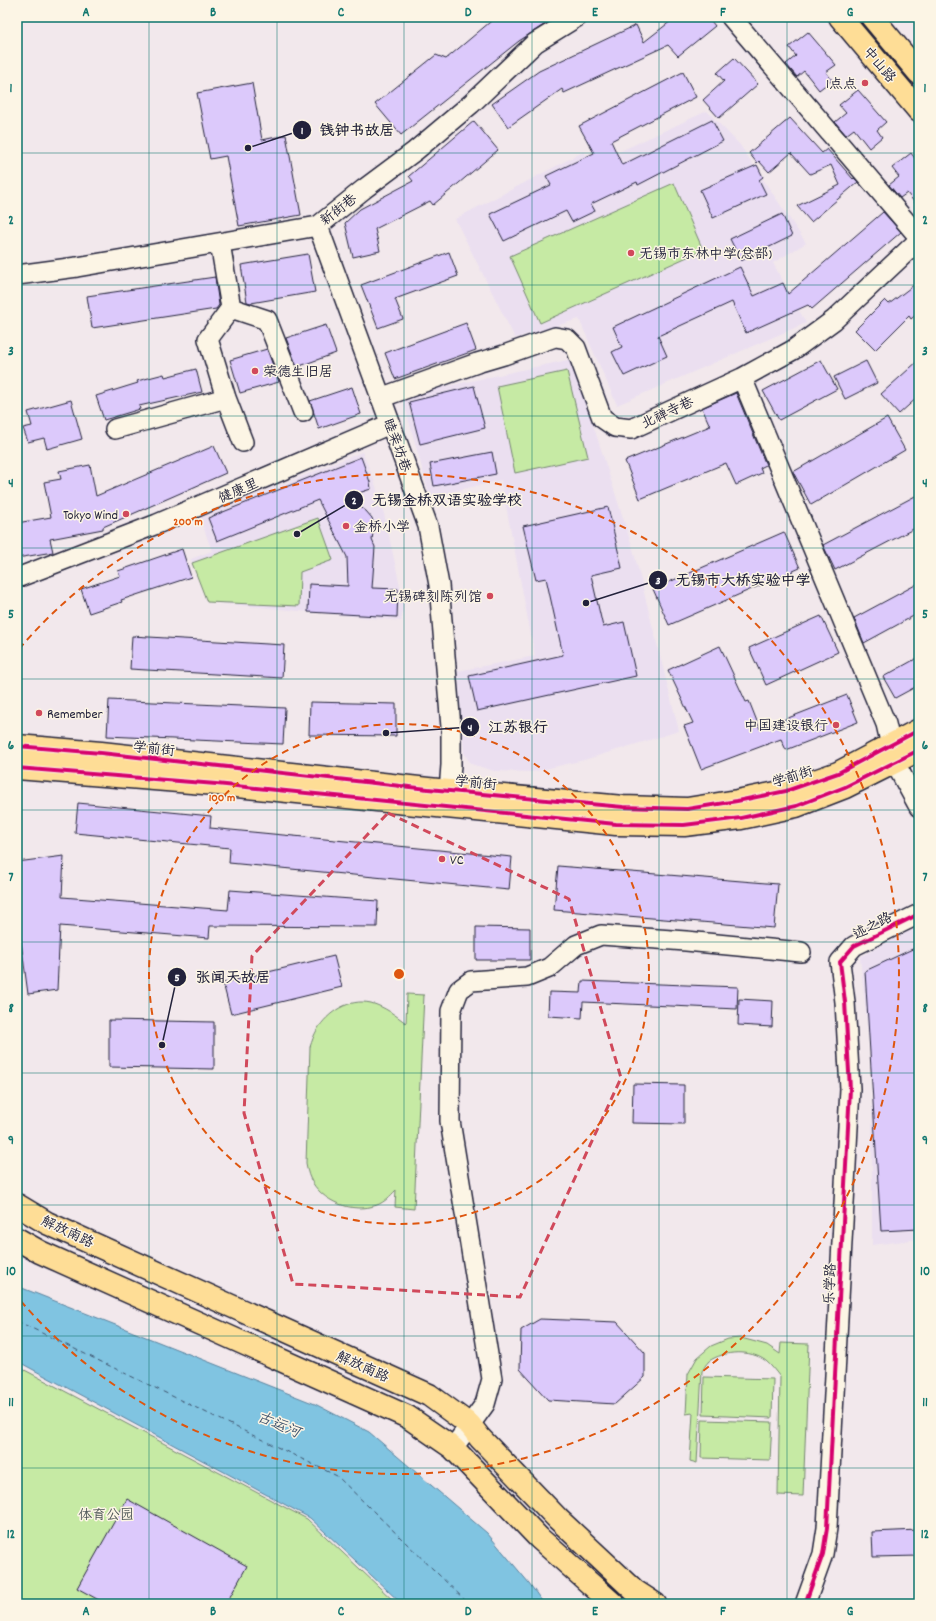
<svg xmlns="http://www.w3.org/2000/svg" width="936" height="1621" font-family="Dekko,'LXGW WenKai TC',sans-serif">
  <rect width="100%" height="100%" fill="#f2e8ec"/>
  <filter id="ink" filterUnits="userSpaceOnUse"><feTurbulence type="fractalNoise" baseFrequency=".025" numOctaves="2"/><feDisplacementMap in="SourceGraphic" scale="8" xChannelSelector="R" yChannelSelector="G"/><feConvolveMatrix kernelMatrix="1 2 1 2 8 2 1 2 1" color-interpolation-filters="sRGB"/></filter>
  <g filter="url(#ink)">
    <!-- built -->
    <path fill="#ebdff0" d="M707,111L740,145L806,243L773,263L806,323L617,405L579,319L515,338L455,219L583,152L597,162Z
      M572,359L633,549L679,731L584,760L532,772L494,771L471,764L464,753L458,671L535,656L501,480L430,497L402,396Z
      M362,452L374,480L384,514L404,604L401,621L207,602L191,559L212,551L200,518Z
      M919,926V1239L872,1245V1072L860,957Z"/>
    <!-- green -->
    <path fill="#c6eaa4" stroke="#748670" d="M674,183L703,250L540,323L510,256Z
      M567,371L588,457L515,473L497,386Z
      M318,518L333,560L300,572L299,606L207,602L192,563Z
      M407,994L424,995L414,1209L395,1207L396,1190C390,1196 385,1202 377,1205C353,1214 321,1202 310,1178C308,1174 307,1168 306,1163L310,1047C312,1041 314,1035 317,1030C328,1012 349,998 371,1003C385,1007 395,1015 406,1023Z
      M741,1338L767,1345L780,1354L781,1343L809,1344L803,1496L778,1495L780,1377C776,1372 771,1365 766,1361C750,1349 724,1351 709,1361C706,1364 704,1368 702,1371L697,1463L690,1461L693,1413L686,1414L688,1374L697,1358L711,1346L728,1339Z
      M17,1366L307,1519L397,1604H17Z
      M704,1377L773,1379L772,1418L703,1415Z
      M702,1420L772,1422L770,1460L701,1458Z"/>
    <!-- water -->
    <path fill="#80c4e1" stroke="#5a839f" d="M17,1286L315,1404L369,1432L487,1533L529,1583L544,1604H402L310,1518L17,1361Z"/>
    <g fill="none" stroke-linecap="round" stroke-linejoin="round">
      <!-- ferry -->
      <path stroke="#3e536d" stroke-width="1" stroke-dasharray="5 4" stroke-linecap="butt" d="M17,1321L337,1476L469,1604"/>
    </g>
    <!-- building -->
    <path fill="#dcc9fb" stroke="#22223b" d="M496,17H556L519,41L401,135L375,104L436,55L446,59Z
      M676,17H708L715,26L678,56L668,45L564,93L562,89L508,127L492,104L539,71L636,25L644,42Z
      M808,32L836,65L826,72L832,80L819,90L804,71L797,77L786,64L796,56L789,47Z
      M734,58L758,84L719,118L703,100L724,81L717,73Z
      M683,72L696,97L611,141L622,165L712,120L723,141L638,185L637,182L591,204L595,211L572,222L566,211L504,241L490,214L551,185L546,176L594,153L579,126Z
      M252,83L262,140L286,135L301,215L239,226L226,156L210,159L197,93Z
      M858,90L886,122L877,130L882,137L869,148L854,129L846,135L835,122L846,113L839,105Z
      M790,118L822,153L827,149L853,179L854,178L858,182L811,222L797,206L840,185L831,165L810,174L791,153L769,172L759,161L757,163L749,153Z
      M474,121L498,150L433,205L430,201L375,229L380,251L353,257L345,223L360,209L413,181L409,176Z
      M911,153L919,164V208L907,193L900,198L889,185L899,177L892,168Z
      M757,165L763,177L759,180L766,194L713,218L700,190Z
      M883,212L901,232L812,309L808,305L746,333L732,302L658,336L667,356L624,376L612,352L622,347L613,327L740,267L754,296L783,283L788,294Z
      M782,214L792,236L741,261L730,239Z
      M449,252L458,276L395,299L403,319L378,328L361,285Z
      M308,254L315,292L251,303L247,302L241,265Z
      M215,277L219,305L216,309L92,328L87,296Z
      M919,281V312L911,319L909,316L875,350L855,330L885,300L889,304Z
      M466,323L476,350L395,379L385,353Z
      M326,325L336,353L297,367L286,338Z
      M267,349L279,382L240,393L230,360Z
      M821,360L837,389L779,420L763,391Z
      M919,360V396L899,414L881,394Z
      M866,361L877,383L845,399L834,377Z
      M196,369L202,392L139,406L140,409L104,420L96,396L138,383L137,381L164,374L165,377Z
      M474,386L485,428L420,444L409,402Z
      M352,387L361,414L319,429L310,401Z
      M736,393L766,465L760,468L762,473L736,485L726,463L640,499L625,461L710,426L702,408Z
      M71,400L82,439L47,449L44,438L28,442L23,428L32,426L28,412Z
      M887,418L905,450L811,505L793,472Z
      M214,446L226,473L103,527V529L50,539L53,552L17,558V523L51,517L44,482L61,479L59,471L90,465L96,496Z
      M492,452L496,474L434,486L430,464Z
      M361,457L370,482L371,489L346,497L366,511L372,518L374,526L372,540L375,547L372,588L398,589L397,617L308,612L309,584L348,586L347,557L318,500L217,541L208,518Z
      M919,494V526L835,570L823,545Z
      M608,507L622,568L591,575L603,627L624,622L636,676L477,711L469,676L563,655L546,578L536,580L523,526Z
      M784,532L800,568L669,625L653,589Z
      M182,549L191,577L121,600L122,602L89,613L81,589L120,576L118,571Z
      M919,583V613L864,643L854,618Z
      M821,616L838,652L766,685L749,648Z
      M132,636L284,645L282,678L130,669Z
      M720,646L746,702L749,701L760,729L847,695L858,722L786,750L781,739L701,769L684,726L693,723L668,670Z
      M919,657V685L895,698L883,677Z
      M109,700L285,708L283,744L107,736Z
      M310,702L396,704V736L309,735Z
      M78,803L211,816L210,828L512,857L509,890L229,863L230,848L75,833Z
      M64,856L62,897L228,910L230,890L378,901L377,927L210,926L209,938L60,926L57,990L28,994L17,911V862Z
      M558,866L778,884L774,928L554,910Z
      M476,927L530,928V960H476Z
      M919,946V1132H917L919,1150V1229L881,1231L865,971Z
      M334,956L342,987L231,1014L223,983Z
      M582,981L738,987L737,1009L583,1002L582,1018L548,1016L549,992L581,993Z
      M739,999L773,1001L772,1027L738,1025Z
      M109,1020L214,1022V1069L109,1067Z
      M633,1084L684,1085V1124L632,1123Z
      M540,1319L617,1322L645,1353V1377L615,1404L548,1400L520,1369L521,1330Z
      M127,1499L247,1566L226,1604H106L77,1588Z
      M919,1530V1556L873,1557L872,1532Z"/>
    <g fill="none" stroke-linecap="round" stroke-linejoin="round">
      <!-- minor casing -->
      <g stroke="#22223b" stroke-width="22">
        <path id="minor" d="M731,17L919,237
          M318,226L428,526L439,585L451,727V765L449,791
          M220,243L231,308L208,339L226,398L243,442
          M17,275L77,267L318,226L364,189L415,151L471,104L535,43L577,17
          M231,308L267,320L303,412
          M742,378L886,724L895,763L919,807
          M380,398L477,363L504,355L555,337L567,339L576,348L602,418L615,427L631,429L742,378L793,350L834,320L919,240
          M115,429L226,398
          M17,578L157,524L390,424
          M453,1448L485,1404L492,1379L450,1121L451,1011L459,990L471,981L527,977L549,968L576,945L601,935L686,941L801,952
          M805,1604L823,1554L827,1528L850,1089L845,1002L840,962L854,946L919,914"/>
      </g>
      <!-- major casing -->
      <g stroke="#22223b" stroke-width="25">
        <path id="major" d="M840,17L919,111
          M872,17L919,73
          M17,746L101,753L428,789L623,807L687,809L737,801L786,791L838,773L919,730
          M17,768L216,784L616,824L684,825L741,818L796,806L845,787L919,750
          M17,1205L47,1223L429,1395L470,1425L480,1438L558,1519L635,1591L655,1604
          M17,1239L40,1252L408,1417L453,1448L539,1538L613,1604"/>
      </g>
      <!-- minor -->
      <use href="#minor" stroke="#fcf5e5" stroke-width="19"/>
      <!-- major -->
      <use href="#major" stroke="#fedd96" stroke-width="22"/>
      <!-- cycleway casing -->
      <g stroke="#fcf5e5" stroke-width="6">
        <path id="cycleway" d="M17,746L101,753L428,789L623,807L687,809L737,801L786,791L838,773L919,730
          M17,768L216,784L616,824L684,825L741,818L796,806L845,787L919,750
          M805,1604L823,1554L827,1528L850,1089L845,1002L840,962L854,946L919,914"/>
      </g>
      <!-- cycleway -->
      <use href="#cycleway" stroke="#d6006c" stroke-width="4"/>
    </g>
  </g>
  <!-- marked area -->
  <path fill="none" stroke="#d1495b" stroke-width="3" stroke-dasharray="8 5" stroke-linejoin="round" d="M388,813L569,899L621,1078L520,1297L293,1284L244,1113L252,956Z"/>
  <!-- grid -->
  <path fill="none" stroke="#0f766e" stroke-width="1" stroke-opacity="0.55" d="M149,17V1604M277,17V1604M404,17V1604M532,17V1604M659,17V1604M787,17V1604M17,153H919M17,285H919M17,416H919M17,548H919M17,679H919M17,810H919M17,942H919M17,1073H919M17,1205H919M17,1336H919M17,1468H919"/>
  <!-- distance rings -->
  <g fill="none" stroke="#de560e" stroke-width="2" stroke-dasharray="7 5">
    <circle cx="399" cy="974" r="250"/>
    <path d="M19 649A500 500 0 1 1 19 1299"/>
  </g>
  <!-- markers -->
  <g fill="#d1495b" stroke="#fcf5e5" stroke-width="1.5">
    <circle cx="865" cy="83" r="4"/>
    <circle cx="631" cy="253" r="4"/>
    <circle cx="255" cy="371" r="4"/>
    <circle cx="126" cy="514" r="4"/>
    <circle cx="346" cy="526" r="4"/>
    <circle cx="490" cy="596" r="4"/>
    <circle cx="39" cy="713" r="4"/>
    <circle cx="836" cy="725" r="4"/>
    <circle cx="442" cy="859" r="4"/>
  </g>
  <g text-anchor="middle" stroke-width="3" stroke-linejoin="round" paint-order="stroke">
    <!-- street labels -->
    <g font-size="14" fill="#22223b" stroke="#fcf5e5">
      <text transform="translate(880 64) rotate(50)" y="5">中山路</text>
      <text transform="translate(338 209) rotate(-38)" y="5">新街巷</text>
      <text transform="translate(667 412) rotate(-25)" y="5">北禅寺巷</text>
      <text transform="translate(398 445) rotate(70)" y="5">睦亲坊巷</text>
      <text transform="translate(238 490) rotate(-23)" y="5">健康里</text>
      <text transform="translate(154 748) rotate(6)" y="5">学前街</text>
      <text transform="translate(792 776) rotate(-17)" y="5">学前街</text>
      <text transform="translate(476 782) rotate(6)" y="5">学前街</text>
      <text transform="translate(872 925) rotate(-28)" y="5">述之路</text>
      <text transform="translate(68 1231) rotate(25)" y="5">解放南路</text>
      <text transform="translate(829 1284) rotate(-87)" y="5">乐学路</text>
      <text transform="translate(363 1366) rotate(24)" y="5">解放南路</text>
    </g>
    <!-- poi labels -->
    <g font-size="14" fill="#22223b" stroke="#fcf5e5" text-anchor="start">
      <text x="857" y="88" text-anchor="end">1点点</text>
      <text x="639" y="258">无锡市东林中学(总部)</text>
      <text x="263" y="376">荣德生旧居</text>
      <text x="118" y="519" text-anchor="end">Tokyo Wind</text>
      <text x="354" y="531">金桥小学</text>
      <text x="482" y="601" text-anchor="end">无锡碑刻陈列馆</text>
      <text x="47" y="718">Remember</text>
      <text x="828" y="730" text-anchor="end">中国建设银行</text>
      <text x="450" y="864">VC</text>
    </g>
    <!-- park labels -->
    <g font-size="14" fill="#4b5455" stroke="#fcf5e5">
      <text x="106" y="1519">体育公园</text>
    </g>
    <!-- water labels -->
    <g font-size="15" font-style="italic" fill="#3e536d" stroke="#fcf5e5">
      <text transform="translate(279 1424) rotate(23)" y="5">古运河</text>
    </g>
  </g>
  <circle cx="399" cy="974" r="6" fill="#de560e" stroke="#fcf5e5" stroke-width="2"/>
  <g font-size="12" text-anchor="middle" font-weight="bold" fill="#de560e" stroke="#fcf5e5" stroke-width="3" stroke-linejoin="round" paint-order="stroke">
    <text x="188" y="525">200 m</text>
    <text x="222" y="801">100 m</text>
  </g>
  <!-- callouts -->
  <path fill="none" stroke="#22223b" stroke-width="1.5" d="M248 148L302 130M297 534L354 500M586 603L658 580M386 733L470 727M162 1045L177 977"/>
  <g fill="#22223b" stroke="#fcf5e5" stroke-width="1.5">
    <circle cx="248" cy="148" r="4"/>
    <circle cx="297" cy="534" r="4"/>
    <circle cx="586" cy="603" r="4"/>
    <circle cx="386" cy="733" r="4"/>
    <circle cx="162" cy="1045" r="4"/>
    <circle cx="302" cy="130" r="10"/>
    <circle cx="354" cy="500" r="10"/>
    <circle cx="658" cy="580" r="10"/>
    <circle cx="470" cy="727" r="10"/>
    <circle cx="177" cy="977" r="10"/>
  </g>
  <g font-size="12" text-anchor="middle" font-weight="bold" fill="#fff">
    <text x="302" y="134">1</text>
    <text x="354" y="504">2</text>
    <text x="658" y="584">3</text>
    <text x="470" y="731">4</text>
    <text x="177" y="981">5</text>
  </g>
  <g font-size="15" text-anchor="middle" font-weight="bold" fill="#22223b" stroke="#fcf5e5" stroke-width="3" stroke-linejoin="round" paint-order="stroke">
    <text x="357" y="135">钱钟书故居</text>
    <text x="447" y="505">无锡金桥双语实验学校</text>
    <text x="743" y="585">无锡市大桥实验中学</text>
    <text x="518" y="732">江苏银行</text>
    <text x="233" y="982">张闻天故居</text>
  </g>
  <!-- margin -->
  <rect width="936" height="1621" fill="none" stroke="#fcf5e5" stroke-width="44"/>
  <rect x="22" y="22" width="892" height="1577" fill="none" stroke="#0f766e" stroke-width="1.5"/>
  <g font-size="13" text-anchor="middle" font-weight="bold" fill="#0f766e">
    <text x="86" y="16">A</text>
    <text x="213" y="16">B</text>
    <text x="341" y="16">C</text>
    <text x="468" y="16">D</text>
    <text x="595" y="16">E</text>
    <text x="723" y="16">F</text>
    <text x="850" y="16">G</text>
    <text x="11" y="92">1</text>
    <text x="925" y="92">1</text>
    <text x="11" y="224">2</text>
    <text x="925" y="224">2</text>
    <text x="11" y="355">3</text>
    <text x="925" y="355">3</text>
    <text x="11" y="487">4</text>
    <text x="925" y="487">4</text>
    <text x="11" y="618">5</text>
    <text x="925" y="618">5</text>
    <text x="11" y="749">6</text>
    <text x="925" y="749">6</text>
    <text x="11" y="881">7</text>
    <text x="925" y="881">7</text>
    <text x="11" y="1012">8</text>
    <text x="925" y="1012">8</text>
    <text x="11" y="1144">9</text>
    <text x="925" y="1144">9</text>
    <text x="11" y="1275">10</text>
    <text x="925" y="1275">10</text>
    <text x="11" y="1406">11</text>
    <text x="925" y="1406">11</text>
    <text x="11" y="1538">12</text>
    <text x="925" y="1538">12</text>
    <text x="86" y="1615">A</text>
    <text x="213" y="1615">B</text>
    <text x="341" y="1615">C</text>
    <text x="468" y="1615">D</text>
    <text x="595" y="1615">E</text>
    <text x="723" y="1615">F</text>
    <text x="850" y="1615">G</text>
  </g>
</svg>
